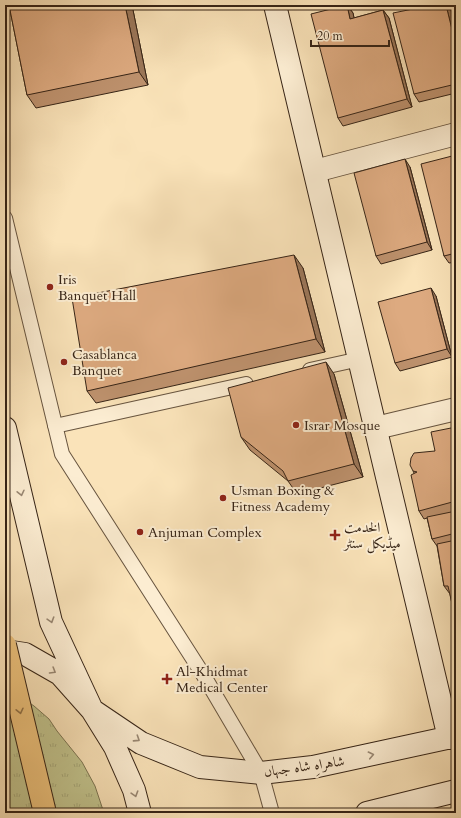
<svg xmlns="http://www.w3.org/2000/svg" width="461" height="818" font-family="Cardo,Amiri,serif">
  <defs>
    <pattern id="grass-tufts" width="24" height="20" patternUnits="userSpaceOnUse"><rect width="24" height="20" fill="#c1c38d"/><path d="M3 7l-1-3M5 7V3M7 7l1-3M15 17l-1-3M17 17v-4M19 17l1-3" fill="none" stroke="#a6a779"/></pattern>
  </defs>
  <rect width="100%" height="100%" fill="#fae3b9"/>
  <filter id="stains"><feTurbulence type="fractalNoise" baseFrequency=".005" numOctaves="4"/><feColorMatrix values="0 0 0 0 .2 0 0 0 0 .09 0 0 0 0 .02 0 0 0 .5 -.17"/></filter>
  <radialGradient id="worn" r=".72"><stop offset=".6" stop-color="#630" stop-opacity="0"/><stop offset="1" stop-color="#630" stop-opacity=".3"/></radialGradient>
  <!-- grass -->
  <path fill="url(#grass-tufts)" stroke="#7c7452" d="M5,686L34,706L49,719L57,731L82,762L95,786L104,813H5Z"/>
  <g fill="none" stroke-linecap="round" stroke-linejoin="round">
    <!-- lane casing -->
    <g stroke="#67543f" stroke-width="16">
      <path id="lane" d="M5,218L62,454L204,676L261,773L272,813
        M310,370L360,359
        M55,426L246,384"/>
    </g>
    <!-- street casing -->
    <g stroke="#67543f" stroke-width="24">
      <path id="street" d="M315,171L456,134
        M376,428L456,409"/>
    </g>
    <!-- secondary casing -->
    <g stroke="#362416" stroke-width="24">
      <path id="secondary" d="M275,5L449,738
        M5,428L51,622L92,710
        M5,651L25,654L60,674L92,710L115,747L134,790L140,813
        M92,710L141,743L200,767L261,773L313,767L456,736
        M367,813L456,791"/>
    </g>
    <!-- lane -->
    <use href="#lane" stroke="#fcedd2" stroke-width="14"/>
    <!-- street -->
    <use href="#street" stroke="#fcedd2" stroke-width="22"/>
    <!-- secondary -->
    <use href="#secondary" stroke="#fcedd2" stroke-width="22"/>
    <!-- primary-bridge casing -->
    <g stroke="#362416" stroke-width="24" stroke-linecap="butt">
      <path id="primary-bridge" d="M5,645L45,813"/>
    </g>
    <!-- primary-bridge -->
    <use href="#primary-bridge" stroke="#edc27c" stroke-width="22"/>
  </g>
  <!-- wall -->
  <path fill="#be926e" stroke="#362416" d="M9,5H132L148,85L36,108L27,95Z
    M347,5L353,13L354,18L383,10L389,18L412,107L343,126L338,118Z
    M451,10L456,31V93L419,102L414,94Z
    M456,155V262L449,263L444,256Z
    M410,167L432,250L381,264L376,256Z
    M303,268L325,352L96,403L87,391Z
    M436,296L452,357L400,371L395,363Z
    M334,374L363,477L297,494L288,481L250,450L241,437Z
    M456,427V622L450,594L444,586L437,546L432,539L427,518L424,519L419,511L414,473L413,471L435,451Z"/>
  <!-- shaded-wall -->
  <path fill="#9b775a" stroke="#362416" d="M125,5H132L148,85L139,72Z
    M347,5L353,13L356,27L350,19Z
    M446,5H447L451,10L456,31V46Z
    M383,10L389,18L412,107L407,99Z
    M405,159L410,167L432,250L427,242Z
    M294,255L303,268L325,352L316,339Z
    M431,288L436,296L452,357L447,349Z
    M326,362L334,374L363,477L354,464Z"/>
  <!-- building -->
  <path fill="#ddaa80" stroke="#362416" d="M9,5H125L139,72L27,95Z
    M347,5L350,19L383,10L407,99L338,118L311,14Z
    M433,5H446L456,46V84L414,94L393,13Z
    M456,155V253L444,256L421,164Z
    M405,159L427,242L376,256L354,173Z
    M294,255L316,339L87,391L72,298Z
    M456,284V297L453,285Z
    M431,288L447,349L395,363L378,302Z
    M326,362L354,464L288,481L283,471L241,437L228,388Z
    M456,427V501L419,511L411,475L417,472L413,471L410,465L411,458L414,453L435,451L431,432Z
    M455,505H456V533L432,539L427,517L456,511Z
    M456,540V622L448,586H444L437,544Z
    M456,632V640L454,637Z"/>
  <!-- one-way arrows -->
  <defs><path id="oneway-chevron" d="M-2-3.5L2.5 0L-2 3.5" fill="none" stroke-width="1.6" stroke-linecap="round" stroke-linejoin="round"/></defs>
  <g stroke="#998874">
    <use href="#oneway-chevron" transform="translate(21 493) rotate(77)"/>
    <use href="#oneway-chevron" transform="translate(51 620) rotate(73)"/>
    <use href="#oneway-chevron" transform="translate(53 671) rotate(31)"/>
    <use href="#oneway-chevron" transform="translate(137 739) rotate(33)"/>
    <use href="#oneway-chevron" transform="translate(371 755) rotate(-12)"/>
    <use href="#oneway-chevron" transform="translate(135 794) rotate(73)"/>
  </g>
  <use stroke="#927349" href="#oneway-chevron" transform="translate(20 711) rotate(77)"/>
  <!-- markers -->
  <g fill="#8f2418" stroke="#fcedd2" stroke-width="1.5">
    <circle cx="50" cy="287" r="4"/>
    <circle cx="64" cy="362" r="4"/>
    <circle cx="296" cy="425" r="4"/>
    <circle cx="223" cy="498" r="4"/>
    <circle cx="140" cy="532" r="4"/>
    <path d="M333 529h4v4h4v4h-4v4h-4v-4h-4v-4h4z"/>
    <path d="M165 673h4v4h4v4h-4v4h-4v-4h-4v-4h4z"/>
  </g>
  <g text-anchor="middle" stroke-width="4" stroke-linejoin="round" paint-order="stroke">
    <!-- poi labels -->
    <g font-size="14" fill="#362416" stroke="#fcedd2" text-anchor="start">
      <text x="58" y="284">Iris<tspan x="58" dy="16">Banquet Hall</tspan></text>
      <text x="72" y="359">Casablanca<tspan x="72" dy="16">Banquet</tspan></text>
      <text x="304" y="430">Israr Mosque</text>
      <text x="231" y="495">Usman Boxing &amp;<tspan x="231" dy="16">Fitness Academy</tspan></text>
      <text x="344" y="532">الخدمت<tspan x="344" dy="16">میڈیکل سنٹر</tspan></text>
      <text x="148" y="537">Anjuman Complex</text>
      <text x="176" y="676">Al-Khidmat<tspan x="176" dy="16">Medical Center</tspan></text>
    </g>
    <!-- street labels -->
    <g font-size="14" fill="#362416" stroke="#fcedd2">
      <text transform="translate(304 766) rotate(-8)" y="5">شاہراہِ شاہ جہاں</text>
    </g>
  </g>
  <!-- margin -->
  <rect width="461" height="818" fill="none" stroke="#fae3b9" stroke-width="20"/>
  <rect x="6" y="6" width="449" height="806" fill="none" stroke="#362416" stroke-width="2"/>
  <rect x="10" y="10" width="441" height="798" fill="none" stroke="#362416"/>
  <!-- scale -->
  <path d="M311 40v6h78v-6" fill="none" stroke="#362416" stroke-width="2"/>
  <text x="317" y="40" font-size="12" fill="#362416" stroke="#fcedd2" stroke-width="3" paint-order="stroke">20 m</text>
  <rect width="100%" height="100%" filter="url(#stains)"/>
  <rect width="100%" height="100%" fill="url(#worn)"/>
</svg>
